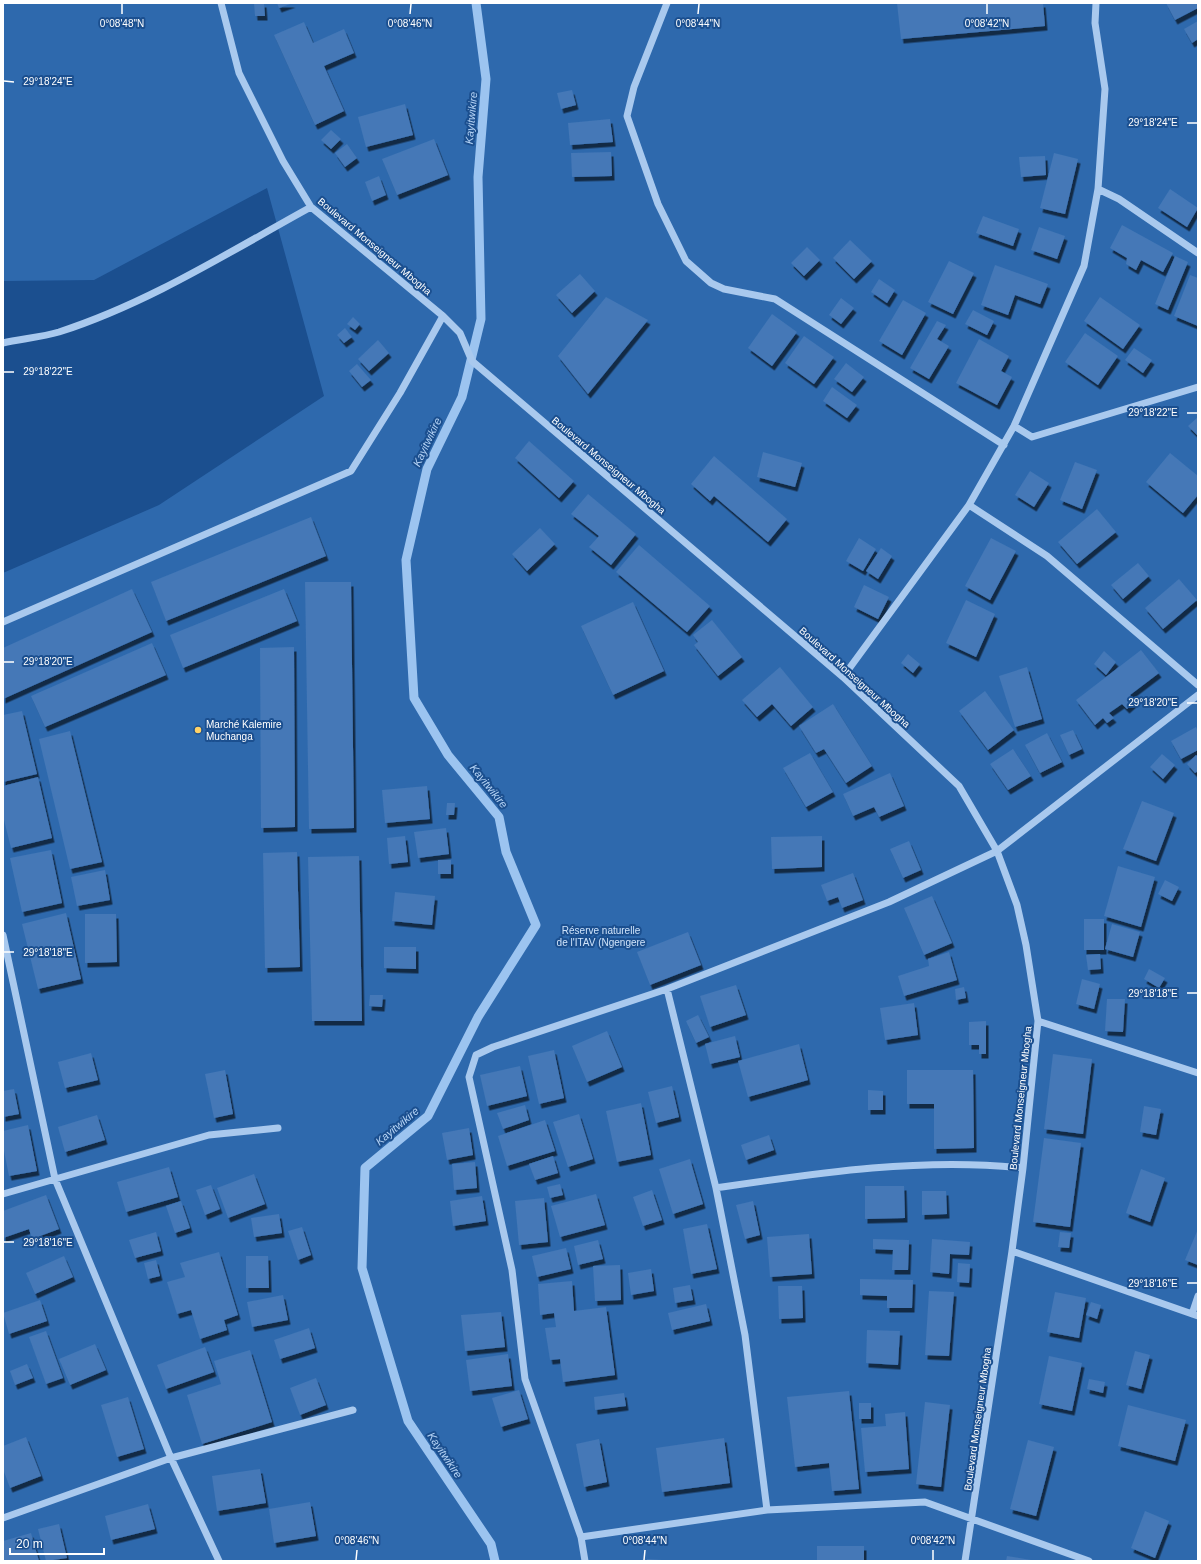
<svg xmlns="http://www.w3.org/2000/svg" width="1201" height="1564" font-family="Helvetica,sans-serif">
  <defs>
    <filter id="shadow"><feDropShadow dx="2.5" dy="4.5" stdDeviation="0" flood-color="#0009"/></filter>
  </defs>
  <rect width="100%" height="100%" fill="#1b4f8f"/>
  <!-- green -->
  <path fill="#2e69ad" d="M3,3H1198V1561H3V573L159,505L324,396L267,188L94,280L3,281Z"/>
  <g fill="none" stroke-linecap="round" stroke-linejoin="round">
    <!-- stream -->
    <path stroke="#9cc4f0" stroke-width="9" d="M476,3L486,79L478,177L481,319L462,397L427,469L406,560L414,698L448,755L499,817L506,852L536,925L478,1017L428,1116L365,1168L362,1268L408,1421L491,1544L495,1561"/>
  </g>
  <!-- building -->
  <path fill="#4478b7" filter="url(#shadow)" d="M254,3H264L265,16H255Z
    M277,3H293L279,8Z
    M897,3H1043L1045,26L901,39Z
    M1166,3H1198V8L1175,20Z
    M1198,21V39L1192,43L1184,29Z
    M304,22L313,43L344,29L354,53L324,66L344,111L315,125L274,35Z
    M572,90L576,105L561,109L557,93Z
    M405,104L413,135L366,147L358,117Z
    M610,119L613,142L570,145L568,123Z
    M331,130L341,139L331,149L321,140Z
    M434,139L448,175L397,195L382,159Z
    M347,144L357,158L345,167L335,153Z
    M611,152L612,176L572,177L571,153Z
    M1054,153L1078,159L1065,214L1040,208Z
    M1045,156L1046,175L1021,177L1019,157Z
    M379,176L386,195L372,201L365,182Z
    M1170,189L1198,208L1187,227L1158,208Z
    M983,216L1019,229L1013,246L976,233Z
    M1122,225L1173,253L1163,272L1141,260L1136,270L1126,264L1127,258L1110,248Z
    M1039,227L1065,236L1057,259L1031,250Z
    M850,240L872,261L854,279L833,258Z
    M807,247L820,260L804,276L791,263Z
    M1175,256L1188,262L1168,310L1155,304Z
    M949,261L974,273L953,314L928,302Z
    M995,265L1048,284L1040,304L1015,295L1008,315L981,305Z
    M580,274L595,291L572,313L556,295Z
    M1190,275L1198,278V326L1174,316Z
    M879,279L895,290L887,303L871,292Z
    M606,297L648,320L588,394L558,356Z
    M1100,297L1140,325L1123,349L1084,321Z
    M841,298L854,308L841,324L829,315Z
    M903,300L926,313L902,355L879,341Z
    M973,310L994,321L987,335L965,324Z
    M772,314L797,332L772,366L748,348Z
    M353,317L360,324L355,330L347,324Z
    M937,321L946,325L937,339L949,346L929,379L910,368Z
    M345,328L352,337L344,343L337,335Z
    M1085,333L1118,356L1098,385L1065,362Z
    M804,336L834,357L814,384L785,363Z
    M979,339L1009,356L1001,371L1012,377L997,405L956,383Z
    M378,340L389,353L369,371L358,359Z
    M1134,348L1152,360L1143,373L1125,360Z
    M846,363L864,377L852,392L834,379Z
    M357,364L371,380L362,387L349,371Z
    M832,387L857,405L847,418L823,401Z
    M1198,417V436L1188,426Z
    M529,441L574,481L559,498L515,458Z
    M763,452L802,463L795,487L757,477Z
    M1170,453L1198,476V495L1183,513L1146,482Z
    M714,456L787,519L768,542L714,496L710,501L691,484Z
    M1075,462L1097,470L1082,509L1060,500Z
    M1030,471L1049,483L1034,507L1015,495Z
    M588,494L636,534L611,565L589,547L599,536L571,514Z
    M1097,509L1116,532L1077,564L1058,542Z
    M311,517L326,556L166,621L151,582Z
    M540,528L555,544L527,571L512,554Z
    M859,538L876,549L863,571L846,561Z
    M991,538L1016,551L990,600L965,586Z
    M639,545L710,606L687,632L616,572Z
    M881,548L892,556L878,579L866,571Z
    M1138,563L1149,576L1123,599L1111,585Z
    M1179,579L1197,600L1163,629L1145,608Z
    M305,582H351L354,828L309,829Z
    M864,585L889,597L878,619L854,607Z
    M132,589L152,632L3,699V648Z
    M284,589L297,621L183,668L170,635Z
    M966,600L995,614L976,657L946,643Z
    M633,602L664,671L613,695L581,626Z
    M712,620L742,657L718,676L694,645L698,642L693,635Z
    M152,643L166,675L45,727L31,696Z
    M294,647L295,827L261,828L260,648Z
    M1141,650L1159,673L1130,695L1135,702L1127,709L1122,704L1109,713L1114,718L1107,723L1103,718L1095,725L1076,700Z
    M1104,651L1116,662L1106,675L1094,664Z
    M908,654L920,664L913,673L901,663Z
    M780,667L813,707L791,726L772,704L757,717L742,700Z
    M1027,667L1042,719L1015,727L999,676Z
    M985,691L1014,730L988,750L959,711Z
    M833,704L872,766L846,783L824,749L816,753L799,726Z
    M22,711L37,774L3,782V715Z
    M1196,727L1198,731V750L1181,759L1171,741Z
    M1073,730L1082,749L1069,755L1060,735Z
    M70,731L102,862L70,869L39,739Z
    M1047,733L1062,762L1040,773L1025,745Z
    M1013,749L1031,776L1008,790L990,764Z
    M810,753L833,792L806,807L783,768Z
    M1162,754L1175,765L1163,779L1150,767Z
    M1196,755L1198,757V771L1195,773L1187,764Z
    M890,773L904,806L879,817L874,807L853,816L843,794Z
    M38,777L52,838L11,848L3,816V786Z
    M427,786L430,819L385,823L382,790Z
    M1142,801L1174,813L1156,861L1123,849Z
    M447,803H455L454,815H446Z
    M446,828L449,854L418,858L414,832Z
    M405,836L408,862L389,864L387,838Z
    M822,836V867L772,869L771,837Z
    M909,841L921,870L903,878L890,849Z
    M51,850L62,903L22,912L10,858Z
    M297,852L300,967L265,968L263,853Z
    M359,856L362,1021H312L308,857Z
    M438,860H451V874H438Z
    M1118,866L1155,877L1141,927L1104,916Z
    M105,870L110,900L77,906L71,877Z
    M853,873L863,900L842,908L838,897L827,901L821,885Z
    M1165,880L1179,887L1172,901L1158,894Z
    M395,892L435,896L432,925L392,921Z
    M932,896L952,943L924,955L904,908Z
    M66,913L81,979L38,989L22,924Z
    M85,914H116L117,962L85,963Z
    M1084,919H1104V950H1084Z
    M1112,924L1140,932L1133,957L1105,949Z
    M688,932L701,965L650,985L637,952Z
    M384,947H416V969L384,968Z
    M949,952L957,980L904,996L898,976L929,966L928,959Z
    M1100,954L1101,969L1088,970L1086,955Z
    M1149,969L1165,978L1159,988L1144,979Z
    M1082,979L1100,984L1094,1009L1076,1004Z
    M736,985L746,1015L710,1027L700,996Z
    M964,987L966,998L956,1000L955,989Z
    M370,995H383L382,1007L369,1006Z
    M1107,999H1125L1123,1032L1105,1031Z
    M914,1003L918,1035L885,1040L880,1008Z
    M698,1015L709,1037L696,1043L686,1021Z
    M986,1021V1054H979V1045H969V1022Z
    M607,1031L622,1067L587,1082L572,1046Z
    M735,1036L740,1057L710,1064L705,1044Z
    M799,1044L808,1080L748,1097L738,1061Z
    M554,1050L564,1098L539,1104L528,1056Z
    M91,1053L98,1080L65,1088L58,1062Z
    M1053,1054L1092,1059L1083,1134L1044,1129Z
    M520,1066L527,1096L487,1106L480,1075Z
    M225,1070L233,1114L214,1118L205,1074Z
    M907,1070H973L974,1148L934,1149V1104H907Z
    M672,1086L679,1117L656,1123L648,1092Z
    M14,1089L19,1114L3,1117V1091Z
    M868,1090L883,1091V1110H868Z
    M641,1103L651,1155L617,1162L606,1111Z
    M525,1105L529,1120L503,1129L497,1113Z
    M1144,1106L1161,1109L1156,1135L1140,1132Z
    M579,1114L593,1159L568,1167L553,1122Z
    M97,1115L105,1140L65,1152L58,1127Z
    M545,1120L555,1151L507,1166L498,1136Z
    M28,1125L37,1171L9,1176L3,1146V1131Z
    M469,1128L473,1155L447,1160L442,1133Z
    M769,1135L774,1150L746,1160L741,1145Z
    M1044,1138L1081,1143L1070,1227L1033,1222Z
    M553,1156L558,1173L535,1180L529,1164Z
    M690,1159L703,1204L673,1214L659,1169Z
    M475,1162L477,1188L454,1190L452,1164Z
    M169,1167L178,1197L126,1212L117,1182Z
    M1141,1169L1165,1178L1150,1222L1126,1213Z
    M254,1174L265,1204L228,1218L217,1188Z
    M560,1184L563,1195L550,1198L547,1187Z
    M211,1185L220,1209L205,1215L196,1190Z
    M865,1186H904L905,1218L865,1219Z
    M652,1190L662,1220L643,1226L633,1197Z
    M922,1191H946L947,1214L922,1215Z
    M596,1194L605,1225L560,1237L551,1206Z
    M46,1195L59,1229L32,1239L29,1229L3,1238V1211Z
    M482,1196L486,1221L453,1226L450,1201Z
    M544,1198L548,1242L519,1245L515,1201Z
    M181,1201L190,1228L175,1233L166,1206Z
    M753,1201L760,1235L745,1239L736,1205Z
    M279,1214L282,1233L254,1237L251,1218Z
    M707,1224L717,1269L691,1274L683,1229Z
    M302,1227L311,1255L298,1260L288,1231Z
    M1198,1229V1265L1185,1260Z
    M156,1232L161,1251L135,1258L129,1240Z
    M1060,1232L1071,1233L1069,1248L1058,1247Z
    M809,1234L812,1274L770,1277L767,1237Z
    M873,1239L909,1240L908,1270H892L893,1250L873,1249Z
    M932,1239L970,1242L969,1255L950,1254L949,1274L930,1272Z
    M598,1240L603,1259L578,1265L574,1246Z
    M566,1248L571,1269L537,1277L532,1256Z
    M219,1252L238,1315L224,1320L227,1330L200,1339L191,1310L177,1314L167,1282L185,1277L180,1263Z
    M64,1256L73,1277L35,1294L26,1273Z
    M246,1256H268L269,1288H246Z
    M156,1260L160,1276L148,1279L144,1263Z
    M958,1263L970,1264L969,1283L957,1282Z
    M620,1265L621,1300L595,1301L593,1266Z
    M651,1269L654,1291L631,1295L628,1273Z
    M860,1279L913,1280L912,1308H887V1296L860,1295Z
    M572,1281L574,1311L606,1307L615,1375L563,1382L560,1359L550,1360L545,1328L556,1327L554,1313L540,1315L538,1284Z
    M690,1285L693,1300L675,1303L673,1288Z
    M778,1286H802L803,1318L779,1319Z
    M929,1291L954,1292L949,1356L925,1355Z
    M1055,1292L1086,1298L1079,1338L1047,1332Z
    M283,1295L288,1320L252,1327L247,1302Z
    M40,1300L47,1321L9,1334L3,1313Z
    M1091,1302L1101,1305L1097,1319L1086,1315Z
    M706,1304L710,1321L672,1330L668,1313Z
    M501,1312L505,1347L465,1351L461,1315Z
    M309,1328L315,1348L280,1359L274,1340Z
    M867,1330L900,1331L898,1365L866,1363Z
    M46,1331L63,1378L46,1384L29,1337Z
    M95,1344L106,1370L70,1385L59,1359Z
    M205,1347L214,1372L166,1389L157,1365Z
    M250,1350L272,1422L202,1444L187,1395L221,1384L214,1361Z
    M1135,1351L1150,1355L1141,1389L1126,1385Z
    M508,1354L512,1386L470,1391L466,1360Z
    M1049,1356L1082,1363L1072,1411L1039,1404Z
    M27,1364L33,1378L15,1385L10,1371Z
    M316,1378L326,1405L300,1415L290,1388Z
    M1089,1379L1105,1382L1103,1393L1087,1389Z
    M519,1390L528,1419L501,1427L492,1398Z
    M849,1391L859,1489L832,1491L829,1463L795,1467L787,1397Z
    M624,1393L626,1406L595,1410L594,1397Z
    M128,1397L144,1449L117,1457L101,1405Z
    M925,1402L950,1405L941,1487L916,1484Z
    M859,1403H871V1419H859Z
    M1128,1405L1186,1420L1175,1461L1118,1446Z
    M905,1412L909,1469L865,1472L861,1428L886,1426L885,1414Z
    M26,1437L41,1476L10,1488L3,1469V1446Z
    M724,1438L730,1483L662,1492L656,1448Z
    M599,1439L607,1482L584,1487L576,1444Z
    M1028,1440L1054,1447L1036,1516L1010,1509Z
    M260,1469L266,1503L217,1511L212,1476Z
    M310,1502L316,1536L274,1543L269,1509Z
    M148,1504L155,1529L111,1540L105,1516Z
    M1145,1511L1169,1521L1155,1558L1131,1548Z
    M59,1524L67,1558L46,1561L38,1529Z
    M31,1533L39,1561H3V1541Z
    M817,1546H864V1561H817Z
    M1007,1556L1031,1560V1561H1006Z
    M647,1559L662,1560V1561H647Z"/>
  <g fill="none" stroke-linecap="round" stroke-linejoin="round">
    <!-- minor -->
    <path stroke="#a9c9ee" stroke-width="7" d="M221,3L239,73L283,161L311,207L443,316L460,333L472,361L843,677L959,786L997,851L1017,905L1026,945L1038,1021L1023,1168L1012,1251L965,1561
      M667,3L634,87L627,116L658,204L686,261L711,283L724,289L775,299L1004,445
      M1098,189L1119,199L1198,253
      M3,343C21,339 42,337 59,332C149,303 229,252 311,207
      M1014,426L1032,437L1198,387
      M969,505L1047,556L1198,685
      M3,622L351,471L400,393L443,316
      M843,677L969,505L1014,426L1084,266L1098,189L1105,89L1095,23L1096,3
      M3,935L55,1179L171,1458L219,1561
      M667,989L716,1188L745,1335L767,1510
      M1038,1021L1198,1073
      M716,1188C817,1173 921,1157 1023,1168
      M3,1194L209,1135L278,1128
      M1012,1251L1198,1316
      M1192,1314L1198,1296
      M3,1518L171,1458L353,1410
      M581,1537L767,1510L925,1502L1089,1561
      M585,1561L581,1537L525,1379L512,1270L469,1077L476,1055L493,1047L667,989L889,902L997,851L1198,695"/>
  </g>
  <!-- ticks -->
  <path fill="none" stroke="#fff" stroke-width="1.5" d="M122,14V4M410,14L411,4M698,14L699,4M987,14V4M4,81L14,82M1187,123H1197M4,372H14M1187,413H1197M4,662H14M1187,703H1197M4,952H14M1187,993H1197M4,1242H14M1187,1283H1197M356,1560L357,1550M644,1560L645,1550M933,1560V1550"/>
  <!-- markers -->
  <circle fill="#ffd166" stroke="#1b4f8f" stroke-width="1.5" cx="198" cy="730" r="4"/>
  <g text-anchor="middle" stroke-width="4" stroke-linejoin="round" paint-order="stroke">
    <!-- street labels -->
    <g font-size="10" fill="#fff" stroke="#1b4f8f">
      <text transform="translate(375 246) rotate(40)" y="4">Boulevard Monseigneur Mbogha</text>
      <text transform="translate(609 465) rotate(40)" y="4">Boulevard Monseigneur Mbogha</text>
      <text transform="translate(855 677) rotate(42)" y="4">Boulevard Monseigneur Mbogha</text>
      <text transform="translate(1020 1098) rotate(-84)" y="4">Boulevard Monseigneur Mbogha</text>
      <text transform="translate(977 1419) rotate(-82)" y="4">Boulevard Monseigneur Mbogha</text>
    </g>
    <!-- poi labels -->
    <g font-size="10" fill="#fff" stroke="#1b4f8f" text-anchor="start">
      <text x="206" y="728">Marché Kalemire<tspan x="206" dy="12">Muchanga</tspan></text>
    </g>
    <!-- park labels -->
    <g font-size="10" fill="#cfe3fa" stroke="#1b4f8f">
      <text x="601" y="934">Réserve naturelle<tspan x="601" dy="12">de l'ITAV (Ngengere</tspan></text>
    </g>
    <!-- water labels -->
    <g font-size="11" font-style="italic" fill="#b5d3f5" stroke="#1b4f8f">
      <text transform="translate(471 118) rotate(-85)" y="4">Kayitwikire</text>
      <text transform="translate(427 442) rotate(-65)" y="4">Kayitwikire</text>
      <text transform="translate(489 786) rotate(51)" y="4">Kayitwikire</text>
      <text transform="translate(397 1126) rotate(-40)" y="4">Kayitwikire</text>
      <text transform="translate(445 1455) rotate(56)" y="4">Kayitwikire</text>
    </g>
  </g>
  <g font-size="10" text-anchor="middle" fill="#fff" stroke="#1b4f8f" stroke-width="4" stroke-linejoin="round" paint-order="stroke">
    <text x="122" y="27">0°08'48"N</text>
    <text x="410" y="27">0°08'46"N</text>
    <text x="698" y="27">0°08'44"N</text>
    <text x="987" y="27">0°08'42"N</text>
    <text x="48" y="85">29°18'24"E</text>
    <text x="1153" y="126">29°18'24"E</text>
    <text x="48" y="375">29°18'22"E</text>
    <text x="1153" y="416">29°18'22"E</text>
    <text x="48" y="665">29°18'20"E</text>
    <text x="1153" y="706">29°18'20"E</text>
    <text x="48" y="956">29°18'18"E</text>
    <text x="1153" y="997">29°18'18"E</text>
    <text x="48" y="1246">29°18'16"E</text>
    <text x="1153" y="1287">29°18'16"E</text>
    <text x="357" y="1544">0°08'46"N</text>
    <text x="645" y="1544">0°08'44"N</text>
    <text x="933" y="1544">0°08'42"N</text>
  </g>
  <!-- border -->
  <rect width="1201" height="1564" fill="none" stroke="#ffffff" stroke-width="8"/>
  <!-- scale -->
  <path d="M10 1548v6h94v-6" fill="none" stroke="#ffffff" stroke-width="2"/>
  <text x="16" y="1548" font-size="12" fill="#ffffff" stroke="#1b4f8f" stroke-width="3" paint-order="stroke">20 m</text>
</svg>
